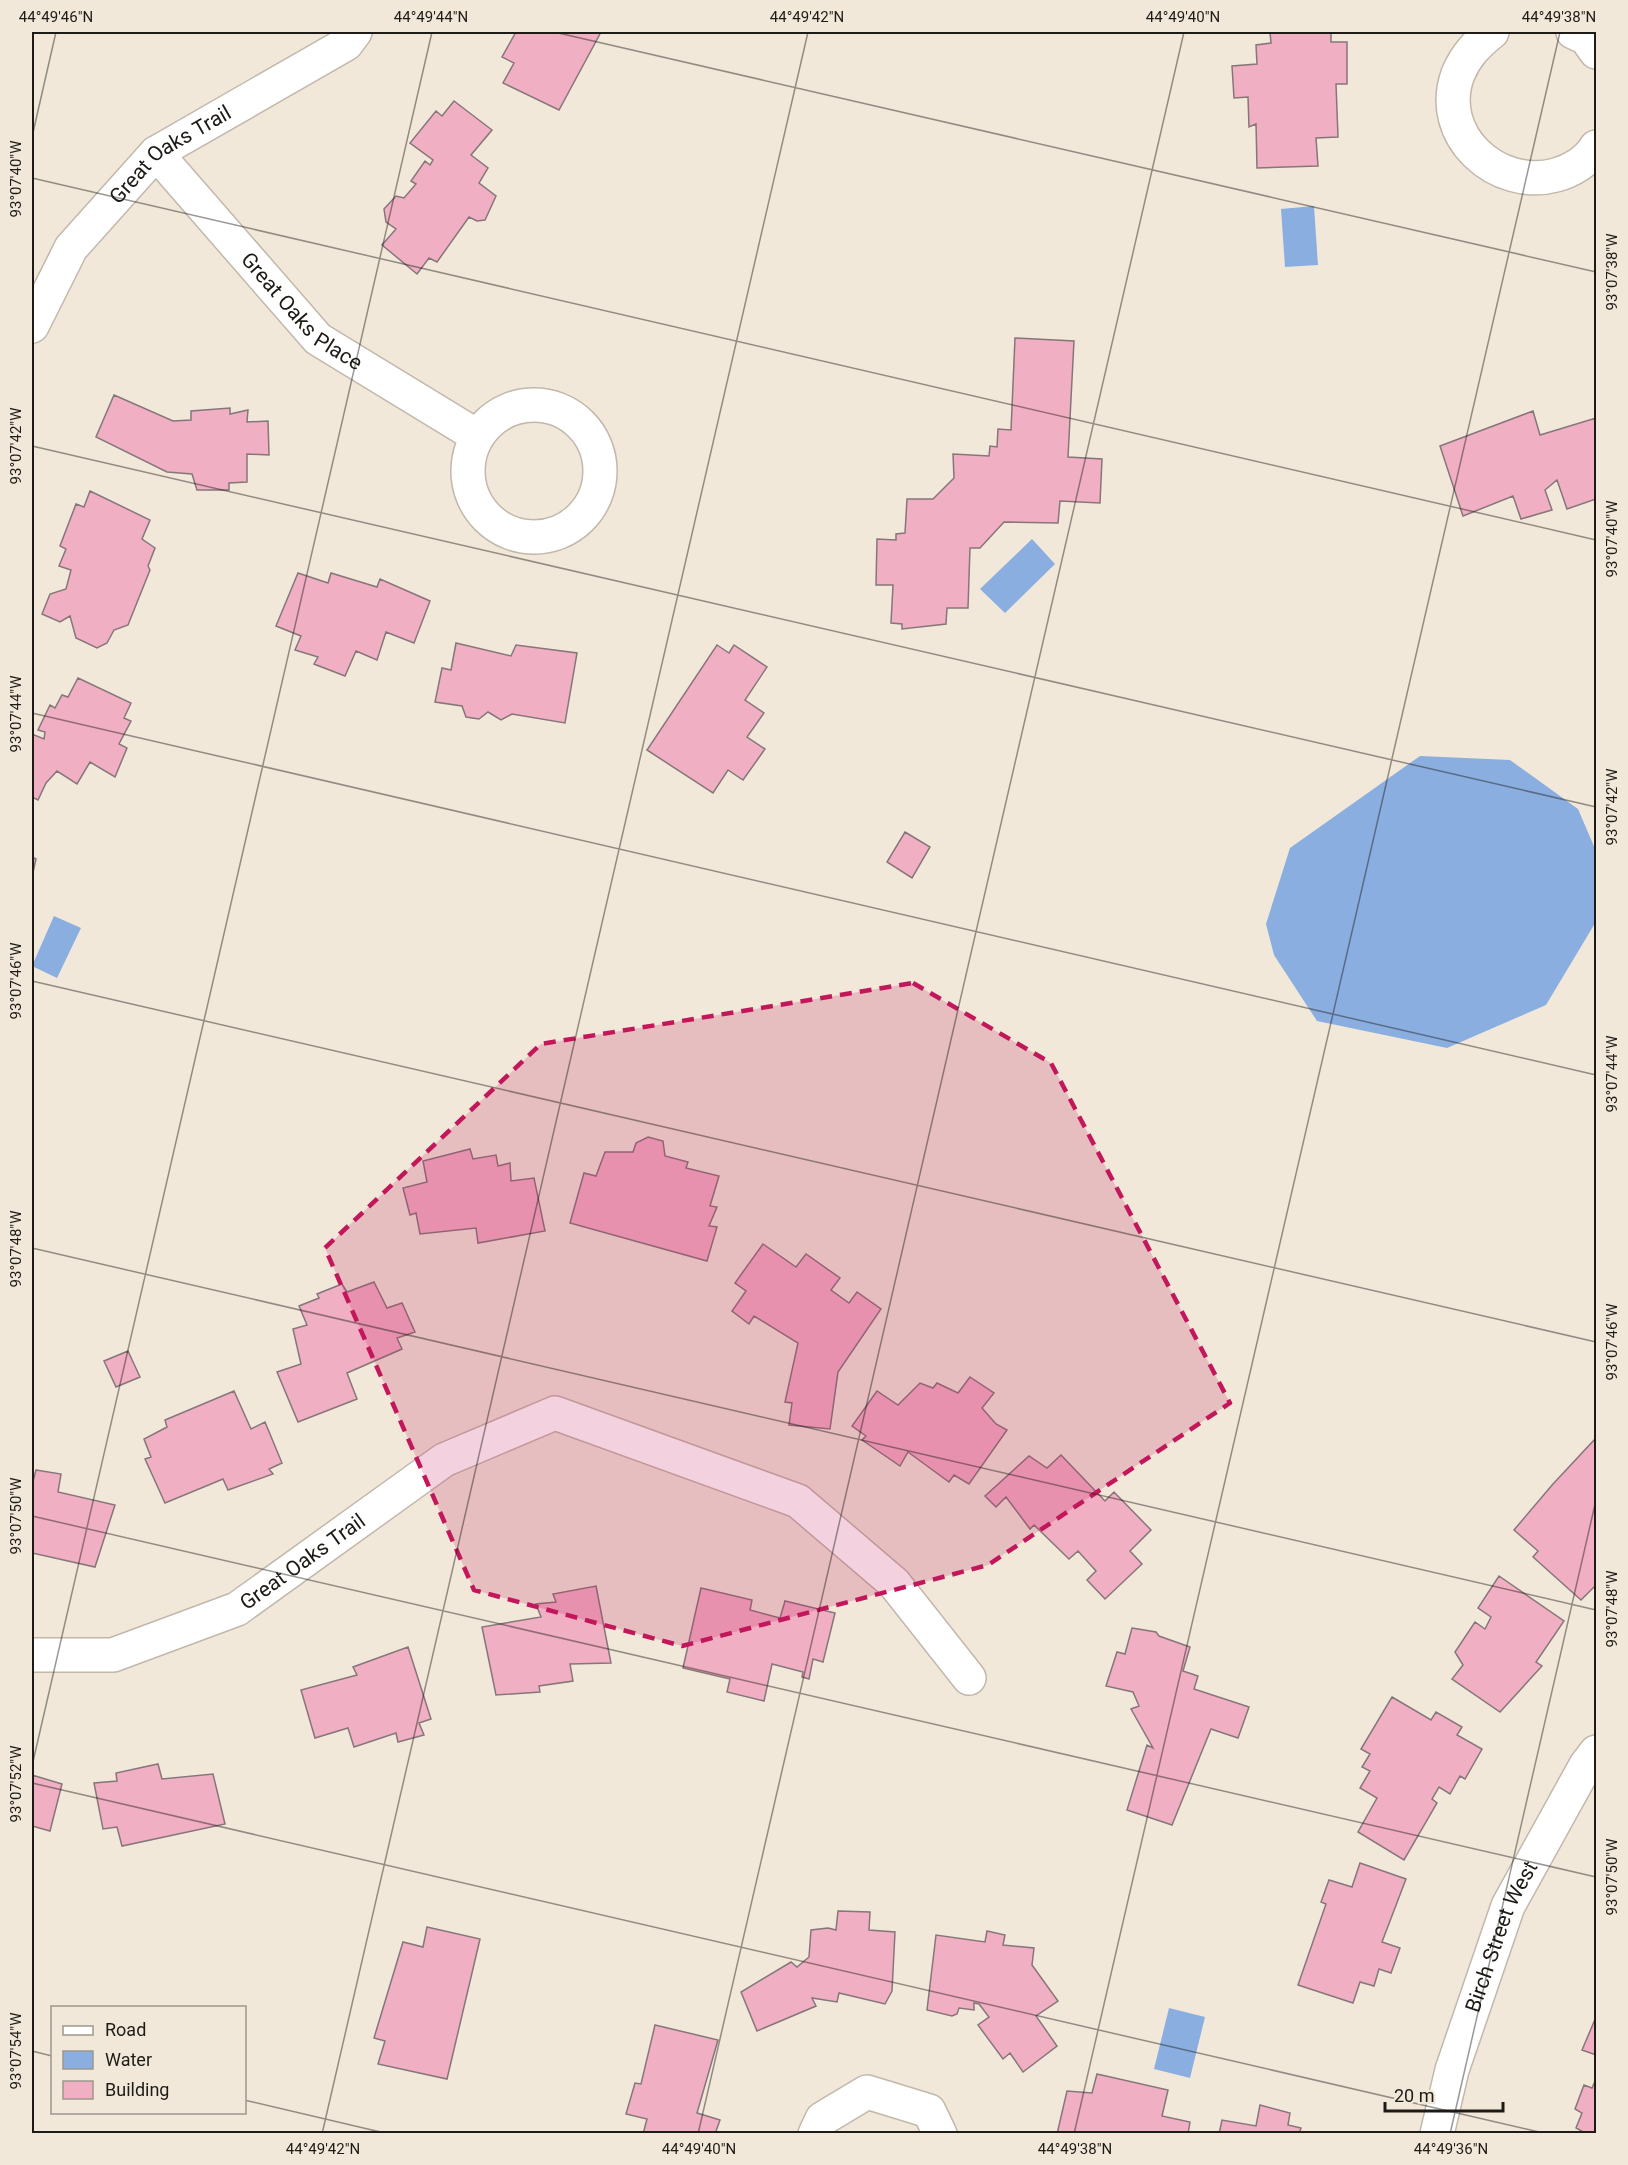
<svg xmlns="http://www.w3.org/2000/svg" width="1628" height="2165" font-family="Roboto,sans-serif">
  <rect width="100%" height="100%" fill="#f1e8da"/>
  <!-- water -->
  <path fill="#8aaee0" d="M1314,206L1318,265L1285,267L1281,209Z
    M1032,539L1055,564L1005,613L980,589Z
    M1420,756L1510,760L1578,809L1596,851L1594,925L1546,1005L1447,1048L1317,1021L1274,955L1266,924L1290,848Z
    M54,916L81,928L57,978L32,966Z
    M1169,2008L1205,2017L1190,2078L1154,2069Z"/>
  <!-- building -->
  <path fill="#f1afc3" stroke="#86767a" stroke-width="1.5" d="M516,32H601L559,110L503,83L514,63L502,57Z
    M1270,32H1331V42H1347V84H1336L1338,137L1316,138L1318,166L1257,168L1256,124L1249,127L1248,97L1234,98L1232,66L1257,64L1256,45L1271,43Z
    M454,101L492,130L471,155L488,168L479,183L496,196L485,220L477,221L469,217L437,262L429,258L417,274L382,245L396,229L386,222L384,209L396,196L404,198L416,184L411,181L425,161L430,165L433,160L410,143L436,111L442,116Z
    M1015,338L1074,341L1068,457L1102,459L1100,503L1060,501L1058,523L1004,522L980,548H970L968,608H947L946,624L902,629V624L891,623L893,585H876L877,539L896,540V534L905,533L907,499H933L954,478L953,454L989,456L990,446L997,447L998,429L1011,430Z
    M114,395L173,421L191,420V411L230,408V414L248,410L247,422L268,421L269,455L247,454V482L229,483V490H197L192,474L167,472L96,437Z
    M1533,411L1540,435L1596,418V499L1567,509L1557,480L1545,490L1552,510L1521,519L1513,496L1463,516L1440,446Z
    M90,491L150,520L142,539L155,548L148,566L150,570L128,625L114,630L107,643L97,648L76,638L70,616L60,622L42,614L50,594L66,589L71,570L59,566L66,549L60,546L76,504L84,507Z
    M298,573L328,583L331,573L377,587L380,579L430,601L414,643L386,632L377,660L356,651L345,676L314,664L318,657L295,650L301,636L276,626Z
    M456,643L511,656L516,645L577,653L565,723L512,714L501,720L488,712L479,719L466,717L462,706L435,702L442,668L451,670Z
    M717,645L729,653L734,645L767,667L745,700L764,713L747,737L765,749L743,780L728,770L713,793L647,750Z
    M78,678L131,703L124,718L131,721L119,744L127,748L115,777L90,762L77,784L57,771L46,783L38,800L32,797V734L44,739L45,732L38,730L50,705L55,708L62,695L68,697Z
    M905,832L930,847L912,878L887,862Z
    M32,857L36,859L32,877Z
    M648,1137L663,1141L665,1156L688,1162L686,1168L719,1176L710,1206L717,1207L709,1226L717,1227L707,1261L570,1223L584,1173L596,1176L605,1152H633L636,1143Z
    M470,1149L473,1159L496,1155L498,1166L510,1163L511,1181L534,1178L545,1231L478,1243L476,1228L420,1234L416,1213L410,1215L403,1188L427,1182L423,1161Z
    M763,1244L796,1267L806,1254L840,1278L831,1290L849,1303L857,1292L881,1309L838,1372L830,1429L789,1425L792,1403L785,1402L798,1343L754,1316L749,1324L732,1311L746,1291L735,1283Z
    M374,1282L387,1308L402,1303L415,1332L397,1338L402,1349L347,1373L357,1399L298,1422L277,1372L301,1364L293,1329L307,1325L299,1306L319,1298L317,1294L342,1284L347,1292Z
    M128,1351L140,1377L116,1387L104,1361Z
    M970,1377L994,1393L982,1408L996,1424L1007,1430L969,1484L954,1475L949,1482L908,1452L900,1466L862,1440L866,1436L852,1426L877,1391L898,1405L920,1383L933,1388L937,1383L958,1393Z
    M234,1391L251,1429L265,1422L282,1463L269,1469L273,1474L228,1490L223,1479L165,1503L145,1459L151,1457L144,1439L167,1427L165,1420Z
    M1596,1438V1585L1581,1600L1533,1557L1538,1551L1514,1530L1553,1484Z
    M1061,1455L1105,1501L1114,1492L1151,1530L1130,1551L1142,1564L1105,1599L1087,1580L1096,1571L1078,1551L1069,1559L1034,1525L1030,1529L1006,1497L996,1507L985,1496L1029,1456L1047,1468Z
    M36,1470L61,1474L58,1492L115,1505L95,1567L32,1553V1485Z
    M1499,1576L1564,1621L1536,1662L1542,1666L1500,1712L1452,1679L1463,1665L1455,1652L1475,1622L1485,1629L1491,1617L1478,1608Z
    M596,1586L611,1663L570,1664L573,1681L539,1686L540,1692L496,1695L482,1627L541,1617L536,1604L556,1602L553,1594Z
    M701,1588L752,1600L750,1610L780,1618L785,1601L835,1613L823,1662L813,1659L809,1679L802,1677L803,1672L772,1664L764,1701L727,1692L730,1679L683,1668Z
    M1132,1628L1156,1632L1159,1636L1190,1647L1183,1671L1198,1676L1194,1689L1249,1707L1238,1738L1211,1729L1172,1825L1127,1810L1147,1745L1153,1748L1131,1709L1139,1706L1133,1692L1106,1686L1117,1652L1125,1654Z
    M408,1647L431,1719L419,1723L424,1735L398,1742L396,1733L354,1747L348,1728L315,1738L301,1690L357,1675L353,1667Z
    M1392,1697L1431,1720L1436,1712L1462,1727L1457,1735L1482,1749L1465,1779L1460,1776L1450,1794L1439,1787L1432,1799L1437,1803L1404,1860L1358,1832L1377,1798L1360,1788L1370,1771L1362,1767L1370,1754L1361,1749Z
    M158,1764L162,1779L213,1774L225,1824L122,1846L117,1827L103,1829L94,1783L117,1781L116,1773Z
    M32,1775L62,1784L50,1831L32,1826Z
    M1360,1863L1406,1879L1382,1942L1400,1948L1391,1973L1379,1969L1374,1986L1360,1982L1353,2003L1298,1985L1326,1904L1321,1902L1329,1880L1352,1887Z
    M838,1911L870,1912L869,1930L895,1932L892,1991L885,2004L839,1993L837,2002L812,1998L816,2006L757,2031L741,1992L791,1962L797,1967L809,1957L811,1930L828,1928L836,1930Z
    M427,1927L480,1939L447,2079L378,2064L385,2041L374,2038L403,1942L423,1947Z
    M987,1931L1005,1935L1003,1945L1034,1948L1032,1965L1058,2001L1036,2016L1057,2046L1023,2072L1010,2053L1003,2059L978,2025L989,2017L979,2004L974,2003V2010L959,2008L957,2014L952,2016L927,2010L936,1935L985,1942Z
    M1596,2017V2055L1582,2050Z
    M655,2025L718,2040L697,2113L720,2120L715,2134H643L647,2119L626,2114L635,2083L641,2084Z
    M1097,2074L1168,2090L1162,2116L1190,2122L1188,2134H1057L1067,2091L1092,2093Z
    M1596,2079V2134H1587L1576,2128L1582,2113L1575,2109L1584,2085L1592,2088Z
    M1260,2105L1290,2113L1288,2125L1301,2128L1299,2134H1219L1222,2120L1256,2126Z"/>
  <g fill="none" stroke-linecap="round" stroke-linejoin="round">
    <!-- minor casing -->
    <g stroke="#c1b8ab" stroke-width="36">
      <g id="minor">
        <path d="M1492,32C1477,44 1466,55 1458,74C1435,135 1497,191 1556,175C1571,171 1588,161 1596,147"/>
        <path d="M1573,32L1586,38L1596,52"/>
        <path id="s1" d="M156,153L318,339L477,436"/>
        <path id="s2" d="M32,326L71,248L156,153L346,44L355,32"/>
        <circle cx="534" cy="471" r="66"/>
        <path id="s3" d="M32,1655H113L237,1609L444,1460L555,1413L798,1501L894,1583L969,1678"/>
        <path d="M815,2134L822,2119L867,2092L929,2111L940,2134"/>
        <path id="s4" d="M1437,2134L1452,2070L1508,1906L1586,1765L1596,1752"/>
      </g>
    </g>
    <!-- minor -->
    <use href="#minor" stroke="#fff" stroke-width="33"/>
  </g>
  <!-- marked area -->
  <path fill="#c2185b" fill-opacity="0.2" stroke="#c2185b" stroke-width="4.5" stroke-dasharray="12 8" stroke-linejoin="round" d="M913,983L1051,1063L1230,1403L988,1565L682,1646L474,1590L325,1248L541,1044Z"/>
  <!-- ticks -->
  <path fill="none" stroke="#1e1b16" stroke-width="1.5" stroke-opacity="0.45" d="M554,32L1596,272M32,137L56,32M32,178L1596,540M32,446L1596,807M32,713L1596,1075M32,981L1596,1342M32,1248L1596,1610M32,1516L1596,1877M32,1766L432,32M32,1783L1548,2134M32,2051L52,2056M244,2100L389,2134M322,2134L808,32M698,2134L1184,32M1074,2134L1560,32M1450,2134L1596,1500"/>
  <g text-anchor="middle" stroke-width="5" stroke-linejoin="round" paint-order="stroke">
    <!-- street labels -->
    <g font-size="21" fill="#1e1b16" stroke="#f1e8da">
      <text dy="7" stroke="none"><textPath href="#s2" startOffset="225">Great Oaks Trail</textPath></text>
      <text dy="7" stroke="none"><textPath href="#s1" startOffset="216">Great Oaks Place</textPath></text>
      <text dy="7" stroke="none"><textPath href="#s3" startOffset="294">Great Oaks Trail</textPath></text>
      <text dy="7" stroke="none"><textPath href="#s4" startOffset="208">Birch Street West</textPath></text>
    </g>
  </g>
  <!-- border -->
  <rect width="1628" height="2165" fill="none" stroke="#f1e8da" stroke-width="66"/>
  <!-- legend -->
  <rect x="51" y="2006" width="195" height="108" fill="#f1e8da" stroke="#9d968c" stroke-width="1.5"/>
  <rect x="63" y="2026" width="30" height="9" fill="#ffffff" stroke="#9d968c" stroke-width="1.5"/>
  <text x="105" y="2036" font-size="18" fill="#1e1b16">Road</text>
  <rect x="63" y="2051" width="30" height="18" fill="#8aaee0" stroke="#9d968c" stroke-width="1.5"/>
  <text x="105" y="2066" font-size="18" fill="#1e1b16">Water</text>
  <rect x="63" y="2081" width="30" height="18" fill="#f1afc3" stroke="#9d968c" stroke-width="1.5"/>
  <text x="105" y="2096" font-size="18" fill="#1e1b16">Building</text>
  <!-- scale -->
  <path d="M1385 2102v9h118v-9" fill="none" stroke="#1e1b16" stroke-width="3"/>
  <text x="1394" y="2102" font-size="18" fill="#1e1b16" stroke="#f1e8da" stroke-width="4.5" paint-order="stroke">20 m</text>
  <rect x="33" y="33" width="1562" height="2099" fill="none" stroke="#1e1b16" stroke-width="2"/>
  <g font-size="15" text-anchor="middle" fill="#1e1b16">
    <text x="56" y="22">44°49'46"N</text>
    <text x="431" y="22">44°49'44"N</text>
    <text x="807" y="22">44°49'42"N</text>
    <text x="1183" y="22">44°49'40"N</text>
    <text x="1559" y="22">44°49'38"N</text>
    <text transform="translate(16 179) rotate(-90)" y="5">93°07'40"W</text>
    <text transform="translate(1612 272) rotate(-90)" y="5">93°07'38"W</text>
    <text transform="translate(16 446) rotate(-90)" y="5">93°07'42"W</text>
    <text transform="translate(1612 539) rotate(-90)" y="5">93°07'40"W</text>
    <text transform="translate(16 714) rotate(-90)" y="5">93°07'44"W</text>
    <text transform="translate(1612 807) rotate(-90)" y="5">93°07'42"W</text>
    <text transform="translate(16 981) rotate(-90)" y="5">93°07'46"W</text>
    <text transform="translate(1612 1074) rotate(-90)" y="5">93°07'44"W</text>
    <text transform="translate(16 1249) rotate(-90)" y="5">93°07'48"W</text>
    <text transform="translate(1612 1342) rotate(-90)" y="5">93°07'46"W</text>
    <text transform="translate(16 1516) rotate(-90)" y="5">93°07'50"W</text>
    <text transform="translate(1612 1609) rotate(-90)" y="5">93°07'48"W</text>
    <text transform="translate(16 1784) rotate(-90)" y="5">93°07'52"W</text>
    <text transform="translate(1612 1877) rotate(-90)" y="5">93°07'50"W</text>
    <text transform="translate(16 2051) rotate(-90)" y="5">93°07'54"W</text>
    <text x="323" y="2154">44°49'42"N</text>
    <text x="699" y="2154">44°49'40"N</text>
    <text x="1075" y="2154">44°49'38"N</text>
    <text x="1451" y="2154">44°49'36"N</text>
  </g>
</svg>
